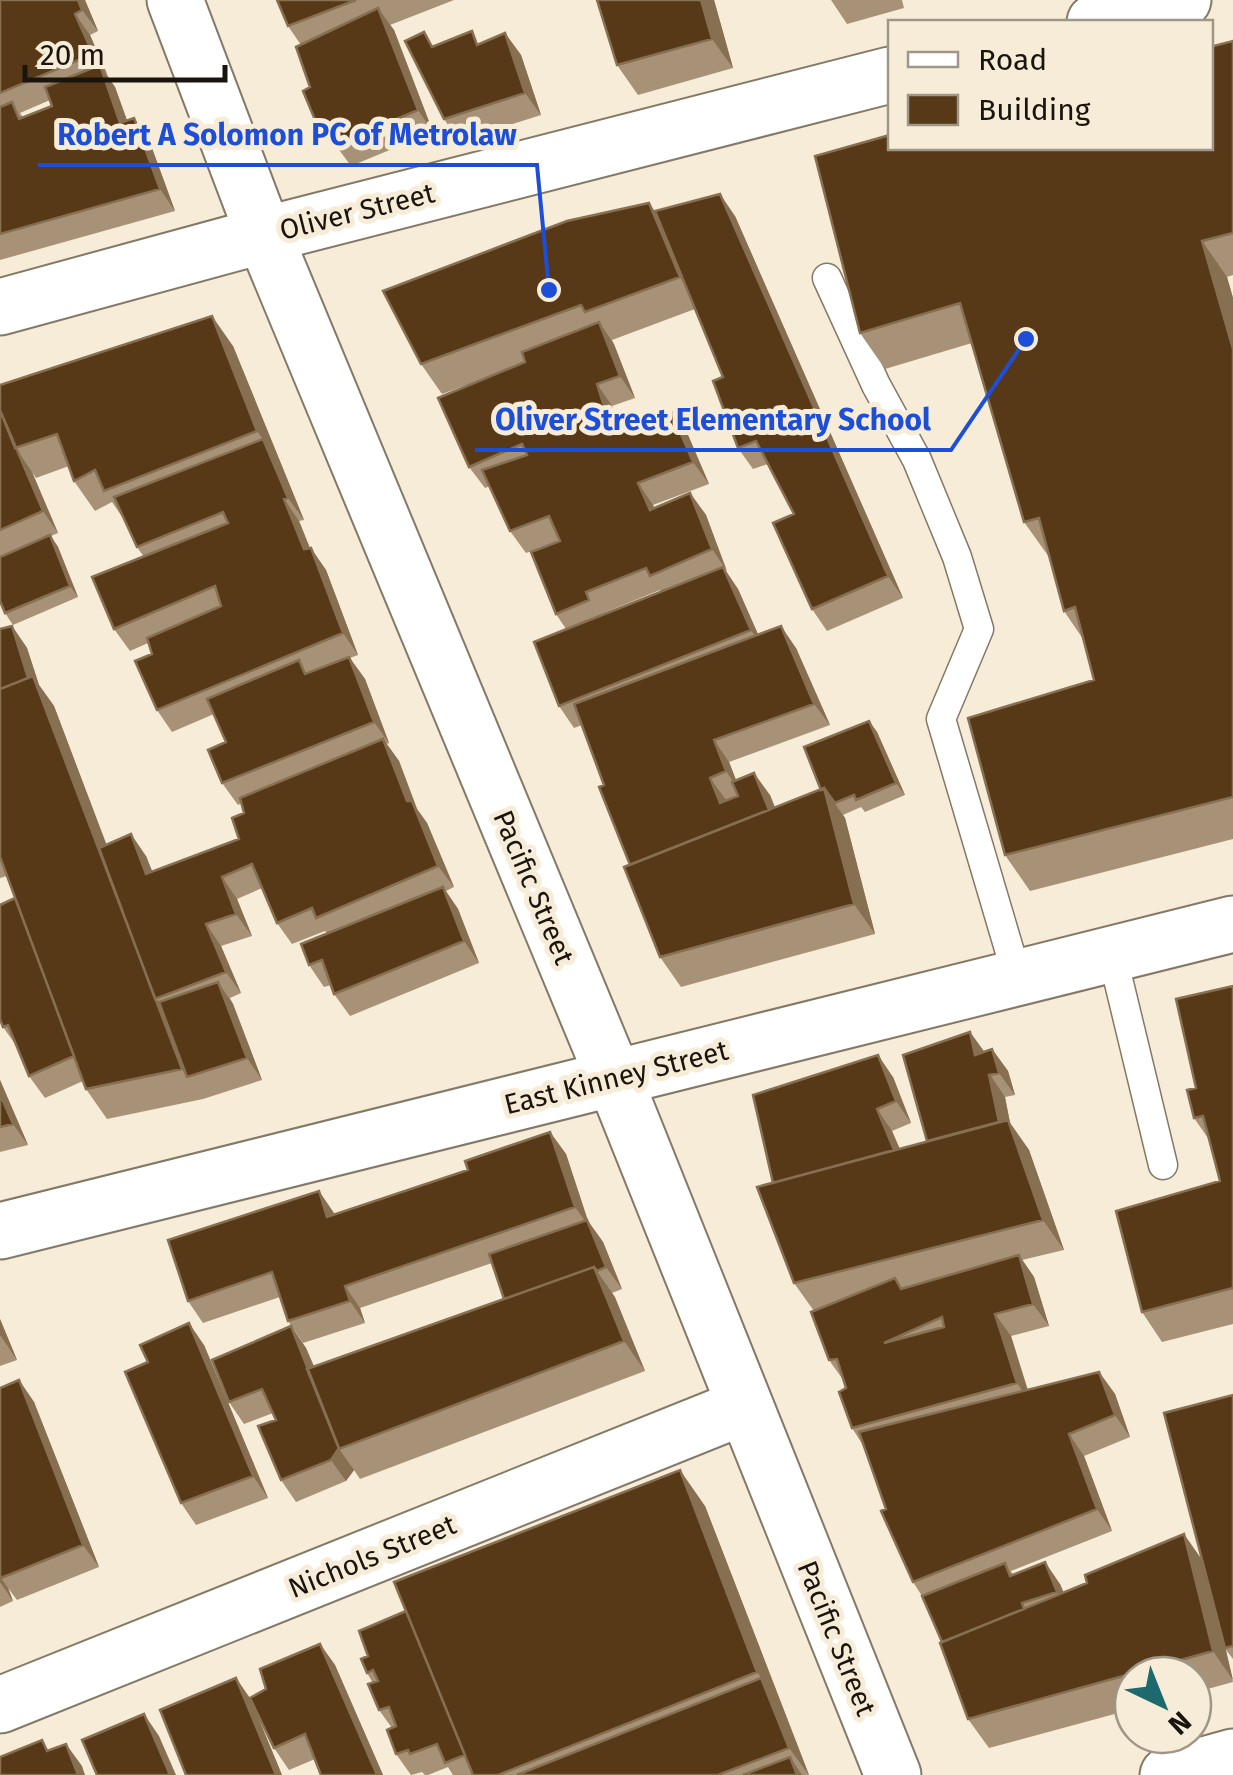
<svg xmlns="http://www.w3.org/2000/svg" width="1233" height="1775" font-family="'Fira Sans',sans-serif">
  <rect width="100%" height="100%" fill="#f7ecd7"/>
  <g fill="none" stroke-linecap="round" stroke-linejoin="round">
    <!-- lane casing -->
    <g stroke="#837967" stroke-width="31">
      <path id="lane" d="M827,278L876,385L917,460L957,557L979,629L941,719L1017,976
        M1112,954L1163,1165"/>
    </g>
    <!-- street casing -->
    <g stroke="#837967" stroke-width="59">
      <path id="street" d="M1095,22L1183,0
        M0,307L264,235L890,75
        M0,1231L1233,924
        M0,1705L743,1407
        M1168,1775L1233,1757"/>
    </g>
    <!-- secondary casing -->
    <g stroke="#837967" stroke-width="59">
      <path id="secondary" d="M175,0L264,235L614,1078L893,1775"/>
    </g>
    <!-- lane -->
    <use href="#lane" stroke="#fff" stroke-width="28"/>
    <!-- street -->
    <use href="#street" stroke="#fff" stroke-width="55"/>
    <!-- secondary -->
    <use href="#secondary" stroke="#fff" stroke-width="55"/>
  </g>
  <!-- wall -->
  <path fill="#a79278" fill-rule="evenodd" d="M0,0H85L98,31L90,35L107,76L115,87L127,121L134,118L149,140L175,211L0,260ZM50,100L52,106L23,117L20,113Z
    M277,0H454L390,25L394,30L433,132L351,166L337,147L333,148L318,127L301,45L288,26Z
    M597,0H714L733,68L638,95L617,65Z
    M831,0H902L904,8L847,24Z
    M505,33L521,55L541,115L459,141L444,119L435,46L481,43Z
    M1233,41V275L1227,277L1233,298V839L1030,891L1005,855L1094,680L1083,639L1064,611L1049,557L1024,522L972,343L885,369L860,333Z
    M655,211L735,216L903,598L827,631L812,609L794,514L768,464L753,469L738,448L723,377L695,309L612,340L635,398L612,406L619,425L621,428L639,429L672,413L688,435L709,484L653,505L654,508L690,493L706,515L726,571L738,589L758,635L796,648L830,725L729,762L736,780L770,795L775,808L821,790L869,721L877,732L905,795L865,812L861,807L843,815L845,818L875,934L681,987L660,957L604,785L582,725L574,728L559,706L566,629L556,614L560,540L526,553L510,531L490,486L485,488L469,467L483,379L442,394L421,364ZM660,590L661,592L601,614Z
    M233,346L304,520L299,521L310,548L326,570L358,655L350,658L365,679L389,743L387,744L399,761L417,809L427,823L454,887L446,891L458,909L479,963L350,1016L334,994L331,985L324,987L309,965L327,933L325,931L292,944L277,923L262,888L237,899L252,936L221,946L241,993L230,998L233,1004L262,1080L203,1099L107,1119L86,1089L83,1081L45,1098L29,1076L18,1048L3,1027L15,898L7,876L0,878V629L12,626L27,648L39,685L54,706L106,845L146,856L152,871L239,839L244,813L242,803L238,805L222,783L226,742L214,714L172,732L157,710L152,654L148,643L130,651L114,629L144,557L137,547L125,521L112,502L95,511L74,481L69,466L36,478L32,472L58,533L51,536L58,547L78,597L13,625L5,613L0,601V385Z
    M1233,986V1324L1162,1342L1142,1312L1220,1181L1210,1141L1194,1118L1196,1088Z
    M970,1032L984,1052L992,1049L1008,1071L1015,1095L1005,1097L1010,1123L1029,1150L1064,1250L1022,1260L1034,1277L1049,1326L1011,1336L1028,1390L1099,1372L1115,1394L1130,1437L1084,1456L1112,1531L1011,1571L1013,1575L1060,1584L1064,1593L1202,1560L1233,1395V1659L1226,1650L1233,1682L1193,1693V1675H1133V1709L989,1748L968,1719L942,1642L922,1596L913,1582L863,1445L852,1428L844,1381L829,1360L814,1311L794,1283L893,1077L911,1123L892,1131L900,1149L927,1141Z
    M0,1080L28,1145L0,1152Z
    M550,1132L566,1154L588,1221L603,1242L622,1289L612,1293L645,1371L360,1479L354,1470L346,1481L296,1502L281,1480L276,1420L273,1413L244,1424L229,1402L291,1326L306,1348L314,1366L504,1299L492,1263L360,1308L365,1323L303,1343L288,1321L280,1297L203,1323L188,1301Z
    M0,1319L17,1360L0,1366Z
    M204,1345L268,1498L196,1525L181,1503Z
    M19,1380L34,1402L99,1567L17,1600L8,1588L13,1601L0,1607V1388Z
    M705,1506L809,1775H453L448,1767L428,1775H425L422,1772L411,1775L396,1754L392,1728L379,1710L373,1683L367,1673L361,1659Z
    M320,1644L335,1665L383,1775H321L315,1759L289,1770L274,1748L253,1705L282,1775L236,1678L250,1698L266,1689Z"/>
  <!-- shaded-wall -->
  <path fill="#876f51" d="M78,0H85L98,31L82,10Z
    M701,0H714L733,68L712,39Z
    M378,8L394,30L433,132L418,110Z
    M75,14L90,35L108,76L93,54Z
    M505,33L521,55L541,115L525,93Z
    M100,65L115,87L136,145L120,123Z
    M134,118L149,140L175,211L160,189Z
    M720,194L735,216L903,598L888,576Z
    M649,203L670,233L701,307L680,277Z
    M1202,241L1227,277L1233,298V349Z
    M212,316L233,346L304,520L288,498L263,439L257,431Z
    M599,322L614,344L635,398L620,376Z
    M597,384L612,406L627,450L611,428Z
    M672,413L688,435L709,484L693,462Z
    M17,450L32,472L58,533L43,511Z
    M638,483L653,505L665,532L650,510Z
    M690,493L706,515L727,571L712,549Z
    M284,499L299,521L319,571L304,549Z
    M50,535L58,547L78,597L70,586Z
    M311,548L326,570L358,655L343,633Z
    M723,567L738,589L766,652L751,630Z
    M12,626L27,648L39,685L54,706L164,996L156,999L31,688Z
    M781,626L796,648L830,725L814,704Z
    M349,657L365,679L389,743L374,722Z
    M869,721L877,732L905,795L896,783Z
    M383,739L399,761L417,809L427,823L454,887L438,866L407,801Z
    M714,740L729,762L741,793L726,771Z
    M754,773L770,795L788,840L772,818Z
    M710,778L726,800L736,825L720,803Z
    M824,788L845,818L875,934L854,904Z
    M131,834L146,856L162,896L146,874Z
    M222,877L237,899L252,936L236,914Z
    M443,887L458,909L479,963L464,941Z
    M206,924L221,946L241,993L226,972Z
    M218,982L233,1004L262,1080L247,1058Z
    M156,1000L171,1021L187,1077L182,1069Z
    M970,1032L986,1054L991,1076L1005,1097L1010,1123L1029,1150L1064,1250L1043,1220L1001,1130L975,1055Z
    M992,1049L1008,1071L1015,1095L999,1073Z
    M878,1055L893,1077L911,1123L896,1101Z
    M0,1080L28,1145L13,1124L0,1094Z
    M877,1109L892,1131L911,1176L896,1154Z
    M550,1132L566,1154L588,1221L603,1242L622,1289L606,1267L591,1229L575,1207Z
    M319,1191L334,1213L342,1239L327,1217Z
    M1019,1255L1034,1277L1049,1326L1033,1304Z
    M594,1267L615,1297L645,1371L624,1341Z
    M345,1286L360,1308L365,1323L350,1301Z
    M995,1314L1011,1336L1032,1405L1017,1383Z
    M0,1319L17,1360L0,1335Z
    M189,1323L204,1345L268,1498L253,1476Z
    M291,1326L306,1348L347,1446L339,1449L354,1470L346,1481L331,1460Z
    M1099,1372L1115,1394L1130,1437L1115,1415Z
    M19,1380L34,1402L99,1567L83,1545Z
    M1069,1434L1084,1456L1112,1531L1097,1509Z
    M680,1470L705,1506L809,1775L789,1748L761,1678L757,1672Z
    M1184,1534L1205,1564L1233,1680L1213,1651Z
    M1045,1562L1060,1584L1072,1613L1057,1592Z
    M0,1567L1,1578L8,1588L13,1601L0,1582Z
    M320,1644L335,1665L383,1775H377Z
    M236,1678L251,1700L282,1775H276Z
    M144,1714L159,1736L176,1775H170Z
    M66,1744L82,1766L85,1775H78Z
    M790,1757L802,1775H797Z"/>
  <!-- building -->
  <path fill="#573918" stroke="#876f51" stroke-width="2.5" fill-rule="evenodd" d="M0,0H78L82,10L75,14L93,54L0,93Z
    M277,0H356L288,26Z
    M597,0H701L712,39L617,65Z
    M378,8L418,110L336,145L327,124L318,127L303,91L310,87L296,47Z
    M472,31L477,45L505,33L525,93L444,119L405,41L424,32L432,47Z
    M1233,41V233L1202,241L1233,349V797L1005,855L968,718L1094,680L1075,607L1064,611L1039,518L1024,522L960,303L860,333L815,156L890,135V148H1210V47Z
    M100,65L120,123L134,118L160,189L0,234V107L12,102L19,119L52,106L45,87Z
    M720,194L888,576L812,609L773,523L794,514L756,441L738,448L713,381L723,377L655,211Z
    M649,203L680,277L585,312L581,305L421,364L383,291L567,221Z
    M212,316L257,431L104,491L95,470L74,481L57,434L15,448L0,410V385Z
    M599,322L620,376L597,384L611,428L619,425L621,428L634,426L639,429L672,413L693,462L638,483L650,510L690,493L712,549L650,576L646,568L586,592L589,600L556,614L531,552L560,541L549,516L510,531L482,470L527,455L522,444L469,467L438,398L525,362L522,352Z
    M0,410L43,511L0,530Z
    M263,439L288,498L284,499L304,549L311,548L343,633L157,710L135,661L152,654L147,638L221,606L215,586L114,629L92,577L228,523L223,512L137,547L114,497Z
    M50,535L70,586L5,613L0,601V557Z
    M723,567L751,630L559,706L534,642Z
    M12,626L28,678L0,689V629Z
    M781,626L814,704L714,740L726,771L710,778L720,803L738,796L732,782L754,773L769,810L630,865L599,787L604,785L574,704Z
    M349,657L374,722L222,783L208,750L226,742L207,699L299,660L305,674Z
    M33,676L182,1069L86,1089L0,857V689Z
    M869,721L896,783L856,800L854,795L835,803L824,788L821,790L804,747Z
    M383,739L407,801H412L438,866L316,918L312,908L277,923L252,864L222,877L236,914L206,924L226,972L155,999L99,848L131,834L146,874L239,839L232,818L244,813L240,798Z
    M824,788L854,904L660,957L624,867Z
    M443,887L464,941L334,994L322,960L309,965L301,944Z
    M15,898L74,1056L29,1076L8,1025L3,1027L0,1019V905Z
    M218,982L247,1058L187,1077L159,1002Z
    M1233,986V1288L1142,1312L1116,1211L1220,1181L1203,1116L1194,1118L1187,1090L1196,1088L1176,999Z
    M970,1032L975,1055L992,1049L999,1073L989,1075L999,1122L927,1141L903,1055Z
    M878,1055L896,1101L877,1109L894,1150L773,1183L753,1095Z
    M0,1094L13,1124L0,1127Z
    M1008,1120L1043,1220L794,1283L757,1187Z
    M550,1132L575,1207L345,1286L350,1301L288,1321L272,1272L188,1301L168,1240L319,1191L327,1217L468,1170L465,1161Z
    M587,1220L606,1267L597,1271L594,1267L504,1299L489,1254Z
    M1019,1255L1033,1304L995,1314L1017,1383L852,1428L839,1392L846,1388L837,1359L829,1360L811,1312L895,1278L901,1289ZM942,1317L944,1327L884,1343Z
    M594,1267L624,1341L339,1449L307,1369Z
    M189,1323L253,1476L181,1503L125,1372L148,1362L140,1345Z
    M291,1326L339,1448L331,1460L281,1480L258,1426L276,1420L262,1389L229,1402L212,1360Z
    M1099,1372L1115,1415L1069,1434L1097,1509L913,1582L881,1511L886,1509L859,1432Z
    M19,1380L83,1545L1,1578L0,1575V1388Z
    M1233,1395V1646L1225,1648L1164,1413Z
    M680,1470L757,1672L498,1775H473L394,1582Z
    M1184,1534L1213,1651L968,1719L940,1643L1087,1583L1085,1575Z
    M1045,1562L1057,1592L1022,1603L1024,1609L942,1642L922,1596L1005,1563L1010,1576Z
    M406,1611L465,1755L445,1763L437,1744L410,1754L408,1750L396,1754L387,1730L396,1726L389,1707L379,1710L368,1684L378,1681L373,1670L367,1673L361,1659L368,1656L359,1631Z
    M320,1644L377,1775H321L305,1734L274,1748L250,1698L266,1689L260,1669Z
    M236,1678L276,1775H186L160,1710Z
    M761,1678L789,1748L718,1775H517Z
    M144,1714L170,1775H97L82,1740Z
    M42,1740L47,1751L66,1744L78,1775H0V1757Z
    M790,1757L797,1775H743Z"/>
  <g text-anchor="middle" stroke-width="10" stroke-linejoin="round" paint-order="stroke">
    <!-- street labels -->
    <g font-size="28" fill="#19150e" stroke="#f7ecd7">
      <text transform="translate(357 211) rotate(-14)" y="10">Oliver Street</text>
      <text transform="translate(534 887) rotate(67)" y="10">Pacific Street</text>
      <text transform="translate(616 1077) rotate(-14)" y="10">East Kinney Street</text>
      <text transform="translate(372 1556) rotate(-22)" y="10">Nichols Street</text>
      <text transform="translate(837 1638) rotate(68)" y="10">Pacific Street</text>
    </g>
  </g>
  <!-- callouts -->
  <path fill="none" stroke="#1d4ed8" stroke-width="4" d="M549 290L537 165H38M1026 339L951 450H475"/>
  <g fill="#1d4ed8" stroke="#f7ecd7" stroke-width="4">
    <circle cx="549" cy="290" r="10"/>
    <circle cx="1026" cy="339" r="10"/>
  </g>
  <g font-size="30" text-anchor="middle" font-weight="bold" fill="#1d4ed8" stroke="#f7ecd7" stroke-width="10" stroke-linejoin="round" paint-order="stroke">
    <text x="287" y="145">Robert A Solomon PC of Metrolaw</text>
    <text x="713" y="430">Oliver Street Elementary School</text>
  </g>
  <!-- legend -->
  <rect x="888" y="20" width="325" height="130" fill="#f7ecd7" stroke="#9e9687" stroke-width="2.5"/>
  <rect x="908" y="52" width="50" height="15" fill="#ffffff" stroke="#9e9687" stroke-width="2.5"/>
  <text x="978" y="70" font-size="30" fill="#19150e">Road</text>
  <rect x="908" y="95" width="50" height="30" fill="#573918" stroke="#9e9687" stroke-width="2.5"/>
  <text x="978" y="120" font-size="30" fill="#19150e">Building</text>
  <!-- north arrow -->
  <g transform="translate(1163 1705) rotate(137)"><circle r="48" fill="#f7ecd7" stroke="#9e9687" stroke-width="2.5"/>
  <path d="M0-8L18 38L0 25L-18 38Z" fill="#1c696e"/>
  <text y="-15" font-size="28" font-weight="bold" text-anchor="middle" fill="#19150e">N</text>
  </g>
  <!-- scale -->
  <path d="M25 65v15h200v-15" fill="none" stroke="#19150e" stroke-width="5"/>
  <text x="40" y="65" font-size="30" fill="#19150e" stroke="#f7ecd7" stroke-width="8" paint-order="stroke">20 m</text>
</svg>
